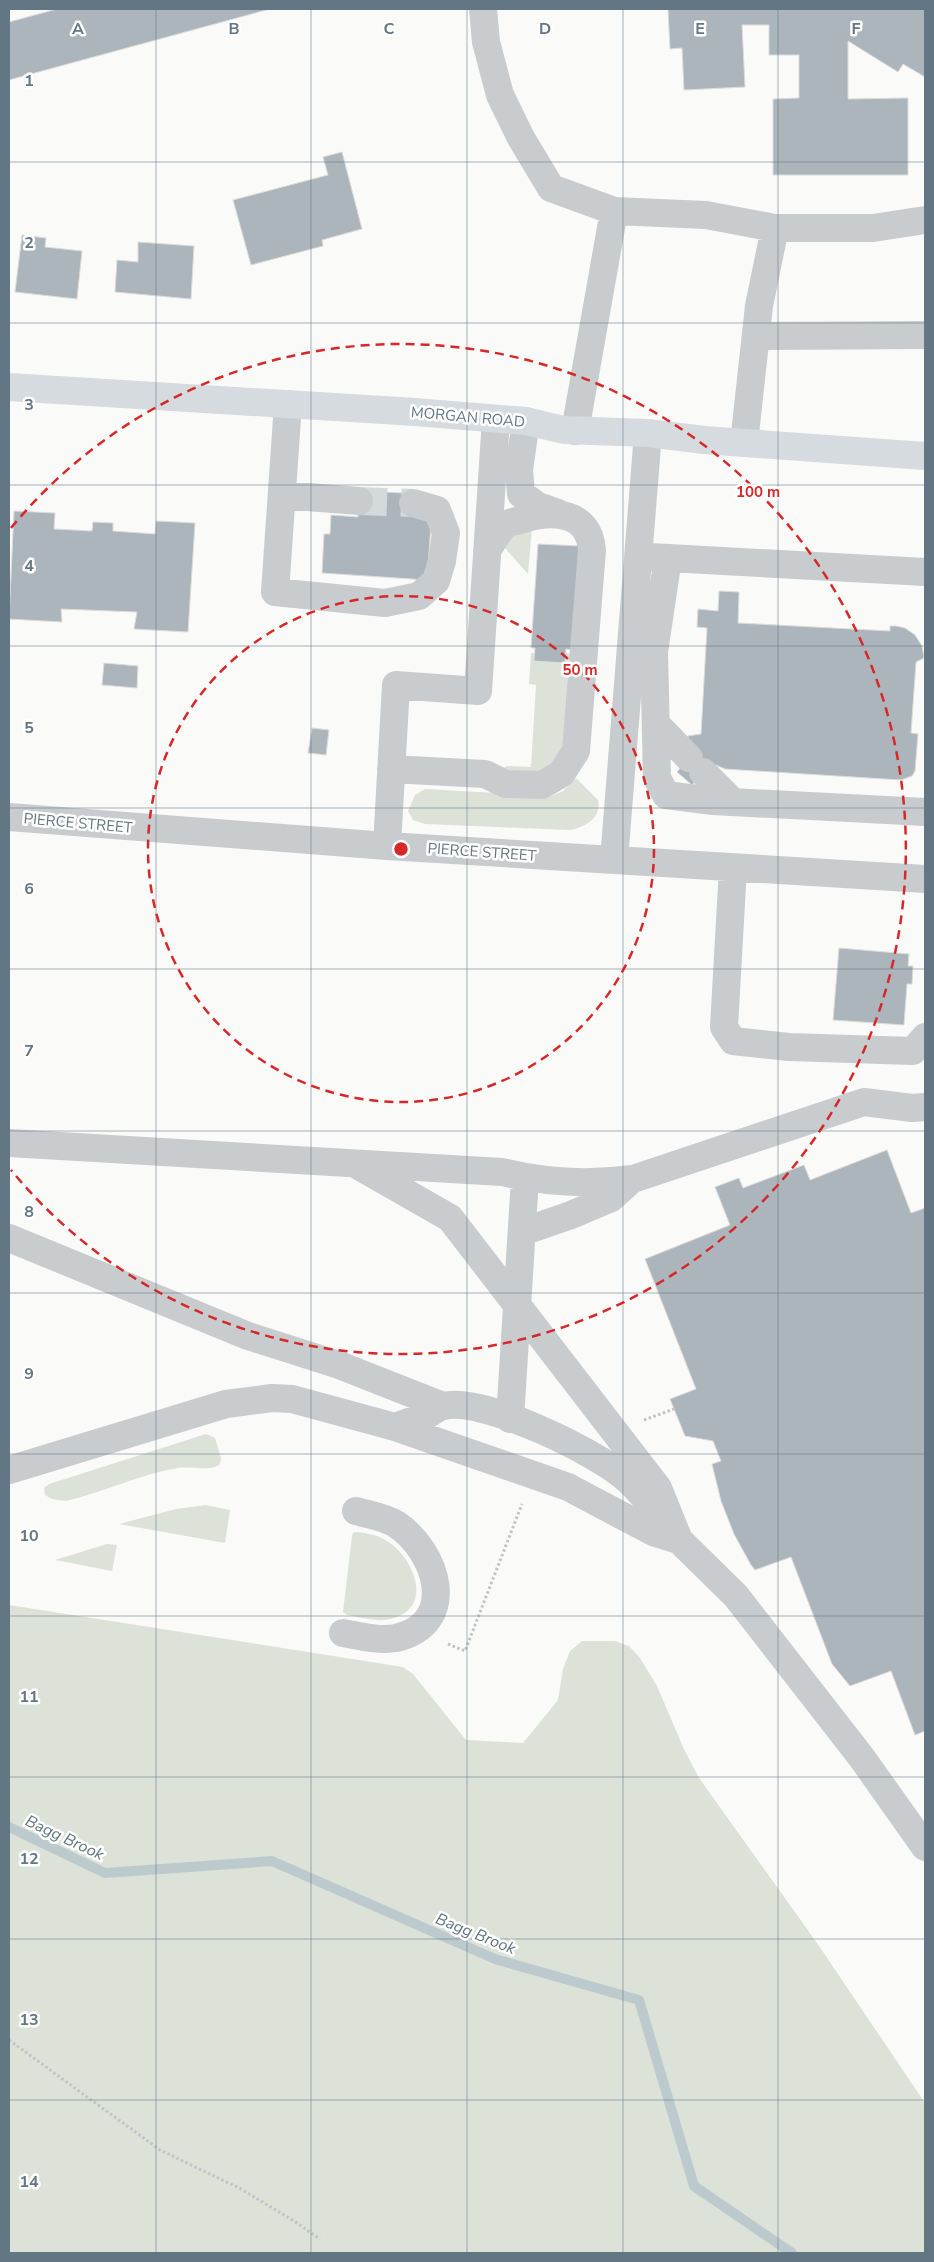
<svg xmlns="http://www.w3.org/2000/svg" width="934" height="2262" font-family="'Nunito Sans',sans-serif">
  <rect width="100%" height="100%" fill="#fafaf8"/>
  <!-- green -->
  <path fill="#dce2d8" d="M532,528L528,574L504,547V538Z
    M531,653H535V661L565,663L566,653L573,654L566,742L552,764L532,775L503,769L507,766L531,767L536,685L529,684Z
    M576,778L598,800C602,818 585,827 570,830L425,824L413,820L408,811L415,795L425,789L551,796L563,791Z
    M206,1434L215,1438L221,1458L220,1464C210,1472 191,1466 178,1468C140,1474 104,1492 66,1501L52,1499L45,1495L44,1488L49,1484Z
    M206,1505L230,1510L225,1543L119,1524L176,1509Z
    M357,1532C367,1533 378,1535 387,1541C417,1560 435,1613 385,1620C373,1621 359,1617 347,1615L343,1612L352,1536L353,1533Z
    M107,1544L117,1545L112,1571L55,1560Z
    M9,1605L403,1667L413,1674L466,1740L523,1743L558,1700L563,1669L570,1651L582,1641H615L629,1646L640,1658L657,1686L683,1747L699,1778L817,1943L925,2103V2253H9Z"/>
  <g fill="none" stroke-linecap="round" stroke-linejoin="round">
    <!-- stream -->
    <path stroke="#bdcacd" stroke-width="10" d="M9,1827L105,1873L272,1861L495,1959L639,2000L694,2186L792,2253"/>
  </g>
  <!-- building -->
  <path fill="#abb5bb" stroke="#dcdcda" d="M57,9H270L9,80V22Z
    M668,9H925V77L903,64L898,72L848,41V99L908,98V175H773V99L799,98V55H769V25H742L745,87L684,90L682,48L670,49Z
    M342,152L362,229L322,240L323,246L251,265L233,200L328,175L323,157Z
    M22,235L46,238L45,247L82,251L77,299L15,292Z
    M138,242L194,246L191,299L115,292L117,260L138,262Z
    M359,491L404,493L431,524L427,580L322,573L324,534H330L331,515L358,517Z
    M14,511L55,513L54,529L92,531L93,522L113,523V531L155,534L156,521L195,523L188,632L134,629L137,612L61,609L62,622L9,619Z
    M538,544L580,546L574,650L566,649L565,663L534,661L535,648H531Z
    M719,591L739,592L738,623L890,631V626H896L905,628L915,635L922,646L924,658L916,662L911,733L918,734L915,771L912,776L901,780L725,769L711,763L692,785L677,772L690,756L688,736L701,734L707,628L697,627L698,609L718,611Z
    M104,663L138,666L137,688L102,685Z
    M312,728L329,730L326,755L308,753Z
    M839,948L909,954L908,966H913L912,984H907L904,1025L833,1020Z
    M887,1150L911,1213L925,1208V1731L915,1735L891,1671L850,1686L832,1664L791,1557L755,1570L751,1565L734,1534L721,1501L712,1464L721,1461L713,1441L685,1436L670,1399L696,1389L645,1259L730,1225L715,1187L739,1178L743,1188L804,1165L810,1180Z"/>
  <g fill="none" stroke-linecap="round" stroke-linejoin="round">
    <!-- minor-tunnel -->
    <path stroke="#d4d9db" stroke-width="28" stroke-dasharray="28 14" stroke-linecap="butt" d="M359,501L413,503"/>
    <!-- path -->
    <path stroke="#c1c4c6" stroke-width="3" stroke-dasharray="2.5 2.5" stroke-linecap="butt" d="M644,1420L674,1409
      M448,1644L465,1651L522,1504
      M9,2040L160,2150L241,2189L294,2221L320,2239"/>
    <!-- minor -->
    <path stroke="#c8cccf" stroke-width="28" d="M483,9L486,42L500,95L521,138L551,188L614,211
      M775,228H873L925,220
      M756,336L925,335
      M288,404L275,592L385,603L419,596L436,581L442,561L446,533L437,510L413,503
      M526,421L519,470L521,494L538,506L558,513
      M575,431L614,211L706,215L775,228L759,306L744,443
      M282,495L359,501
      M650,557L925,572
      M668,558L654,652L657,778L666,795L713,801L925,812
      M656,724L689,758
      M391,769L485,774L506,784L542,785L561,774L576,751L592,550C589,511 553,510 523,519C518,521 509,522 505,525C498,531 492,543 487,551
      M703,772L733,802
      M9,817L387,846L925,879
      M387,846L396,685L478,691L496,419
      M614,860L648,433
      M733,868L724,1027L733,1041L789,1047L913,1051L925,1037
      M9,1143L502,1172C546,1183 587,1185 633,1179L864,1102L912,1108L925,1107
      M359,1166L450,1218L658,1488L679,1540L736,1596L862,1758L925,1847
      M522,1232L571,1215L611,1198L631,1180
      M9,1238L248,1336L339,1365L443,1406
      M510,1419L525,1178
      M9,1470L226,1404L272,1398L292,1399L395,1427L568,1487L653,1532L679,1540C663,1520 648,1499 630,1482C602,1454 482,1396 444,1406C438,1407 432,1412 427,1415C417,1419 406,1423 395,1427
      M343,1633C360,1636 379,1641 396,1638C460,1623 437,1551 396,1524C384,1517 370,1515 356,1511"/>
    <!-- major -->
    <path stroke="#d6dbdf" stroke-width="28" d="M9,387L415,412L526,421L564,430L648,433L704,440L925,456"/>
  </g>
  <!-- grid -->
  <path fill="none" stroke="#637684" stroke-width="1" stroke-opacity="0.55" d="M156,9V2253M311,9V2253M467,9V2253M623,9V2253M778,9V2253M9,162H925M9,323H925M9,485H925M9,646H925M9,808H925M9,969H925M9,1131H925M9,1293H925M9,1454H925M9,1616H925M9,1777H925M9,1939H925M9,2100H925"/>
  <!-- distance rings -->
  <g fill="none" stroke="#d62828" stroke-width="2.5" stroke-dasharray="9 6">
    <circle cx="401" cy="849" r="253"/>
    <path d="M11 528A505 505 0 1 1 11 1170"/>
  </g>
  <g text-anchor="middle" stroke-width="5" stroke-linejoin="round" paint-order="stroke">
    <!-- street labels -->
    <g font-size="15" fill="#637684" stroke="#fff">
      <text transform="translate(468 417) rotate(5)" y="5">MORGAN ROAD</text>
      <text transform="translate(78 823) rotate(5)" y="5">PIERCE STREET</text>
      <text transform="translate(482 852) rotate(4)" y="5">PIERCE STREET</text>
    </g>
    <!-- water labels -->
    <g font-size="16" font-style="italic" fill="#5e767d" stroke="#fff">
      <text transform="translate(65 1837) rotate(25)" y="6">Bagg Brook</text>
      <text transform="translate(476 1933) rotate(22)" y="6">Bagg Brook</text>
    </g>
  </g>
  <g font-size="16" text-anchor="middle" font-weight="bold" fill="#637684" stroke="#fff" stroke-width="5" stroke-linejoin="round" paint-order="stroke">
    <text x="78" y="34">A</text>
    <text x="234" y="34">B</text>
    <text x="389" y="34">C</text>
    <text x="545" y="34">D</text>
    <text x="700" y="34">E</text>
    <text x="856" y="34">F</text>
    <text x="29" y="86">1</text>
    <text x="29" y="248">2</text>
    <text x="29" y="410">3</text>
    <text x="29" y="571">4</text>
    <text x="29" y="733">5</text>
    <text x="29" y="894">6</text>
    <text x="29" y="1056">7</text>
    <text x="29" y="1217">8</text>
    <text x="29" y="1379">9</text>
    <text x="29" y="1541">10</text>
    <text x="29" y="1702">11</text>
    <text x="29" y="1864">12</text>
    <text x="29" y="2025">13</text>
    <text x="29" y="2187">14</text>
  </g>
  <circle cx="401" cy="849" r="8" fill="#d62828" stroke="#fff" stroke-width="2.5"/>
  <g font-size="15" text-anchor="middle" font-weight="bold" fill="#d62828" stroke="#fff" stroke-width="5" stroke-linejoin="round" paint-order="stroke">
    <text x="758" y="497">100 m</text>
    <text x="580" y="675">50 m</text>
  </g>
  <!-- border -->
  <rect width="934" height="2262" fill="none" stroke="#637684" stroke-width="20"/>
</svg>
